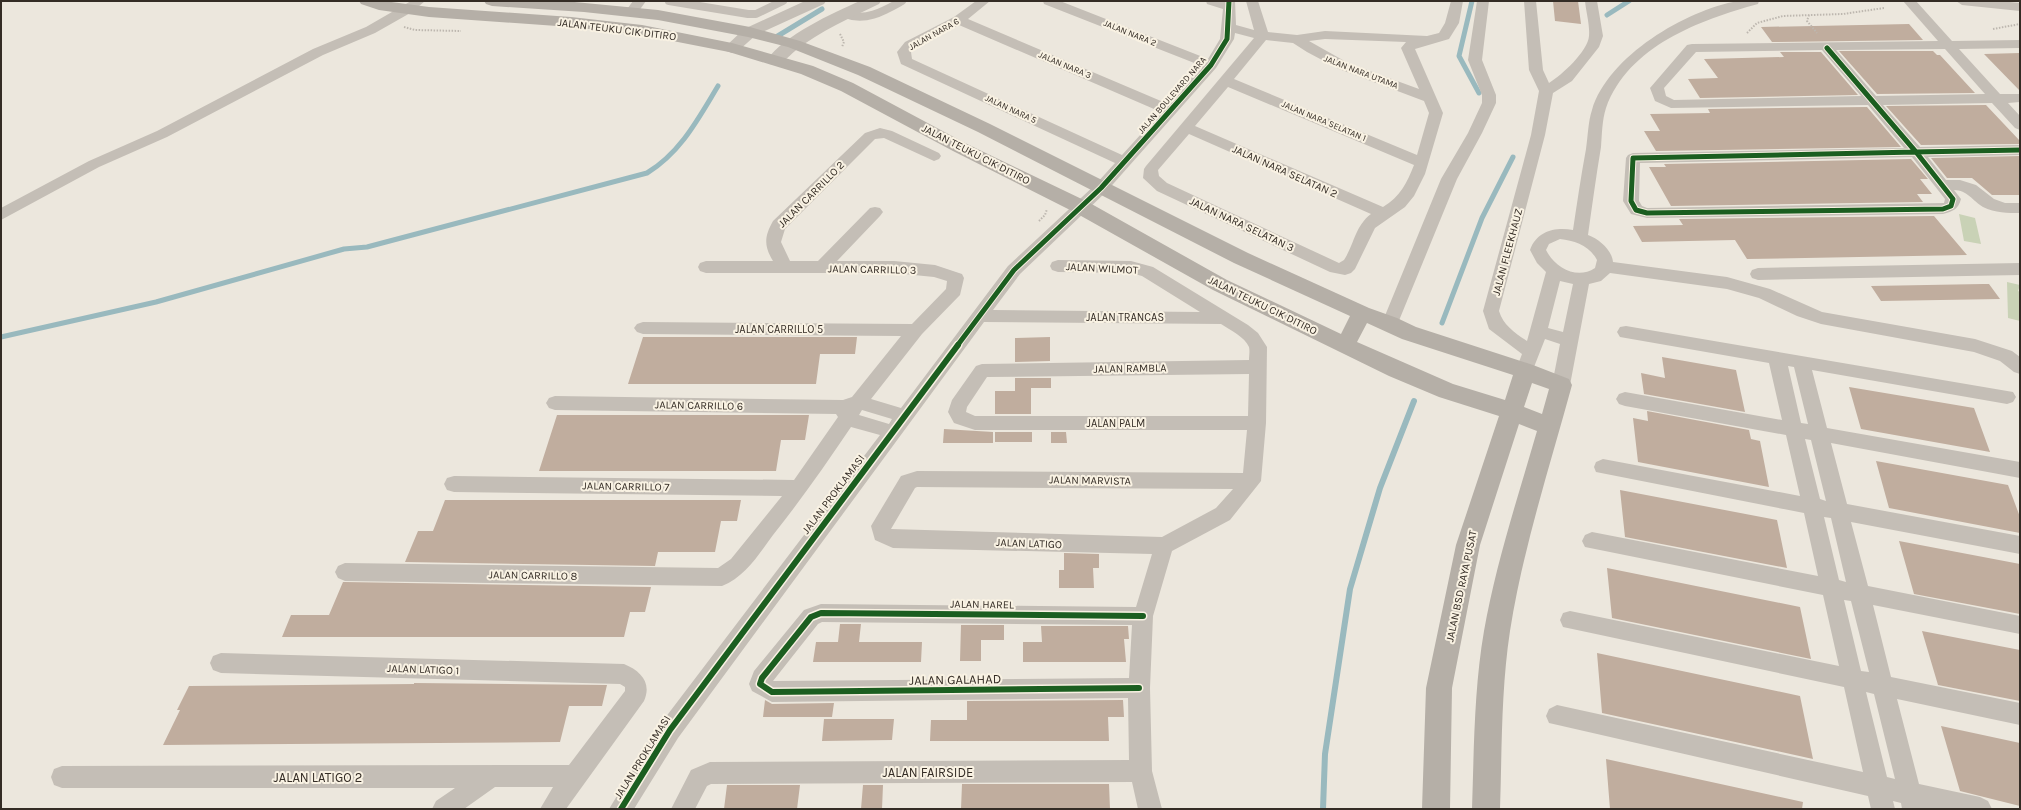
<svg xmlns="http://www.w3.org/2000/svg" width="2021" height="810" font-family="Karla,sans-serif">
  <rect width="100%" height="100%" fill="#ece7dd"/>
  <!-- green -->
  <path fill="#c9d2b6" d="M1959,214L1975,218L1981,244L1964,241Z
    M2007,282L2020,285L2018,291L2020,292V321L2008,318Z"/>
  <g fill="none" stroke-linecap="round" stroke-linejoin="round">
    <!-- stream-far1 -->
    <path stroke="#99b9be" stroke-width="5" d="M1472,1L1459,56L1479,93
      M1607,15L1629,1
      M776,37L822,9
      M1442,323L1482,218L1513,157
      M1,337L156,302L344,249L367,247L647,173C681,152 698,119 718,86"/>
    <!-- stream -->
    <path stroke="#99b9be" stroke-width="6" d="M1323,809L1325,754L1350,589L1380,488L1414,401"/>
  </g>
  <!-- building -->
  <path fill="#c0ad9e" d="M1553,1H1578L1581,24L1555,21Z
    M1909,24L1923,40L1772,42L1761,27Z
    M1839,51H1933L1937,55H1940L1975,93L1877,94Z
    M1780,52H1821L1858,95L1700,98L1688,79L1718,78L1704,59L1784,57Z
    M2020,53V91L1984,54Z
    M1986,105L2020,141V144L1921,145L1886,106Z
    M1867,107L1901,147L1656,151L1644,131H1660L1650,114L1710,113L1708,109Z
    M2020,156V195H1992L1972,178H1947L1931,158Z
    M1911,159L1928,179H1920L1932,194H1917L1923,202L1671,206L1649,167H1666L1664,164Z
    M1934,216L1967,255L1747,259L1735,240L1642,242L1633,226L1683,225L1679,219Z
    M1983,284H1989L2000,299L1881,301L1871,286Z
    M643,337H857L855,354H820L816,384H628Z
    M1050,337V361L1015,362V338Z
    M1662,357L1736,370L1745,412L1644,394L1641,373L1665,378Z
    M1015,378H1051V388H1031V414H995V391H1015Z
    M1849,387L1974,408L1990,452L1861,429Z
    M1647,411L1749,430L1751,439L1760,441L1769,487L1638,462L1633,418L1648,421Z
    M557,415H809L805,440H781L776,471H539Z
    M944,429L993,432V443H943Z
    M995,432H1032V442H995Z
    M1051,432H1066L1067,443H1051Z
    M1876,461L2008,485L2020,517V533L1889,508Z
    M1620,490L1777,520L1787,568L1625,537Z
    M445,500H741L737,521H721L715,552H658L655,566L405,562L418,531H433Z
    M1899,541L2020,564V614L1914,594Z
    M1064,553L1099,554V568H1093L1094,588H1059V570H1064Z
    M1607,568L1800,607L1811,659L1612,618Z
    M343,582H345L651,587L645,612H630L624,637H282L291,615H329Z
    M840,624H861L859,642H922L921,662H813L816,642H838Z
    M961,625H1004V640H981V661H960Z
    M1041,626H1128L1129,639H1124L1126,662H1023V642H1042Z
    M1922,631L2020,650V701L1938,685Z
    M1597,653L1800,696L1813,759L1602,713Z
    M414,683L607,685L602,706H569L560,742L163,745L180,710H177L189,686L414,684Z
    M765,700L772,704L834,703L832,717H763Z
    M1123,700L1124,717H1108L1109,741H930L931,720H967V701Z
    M824,719H894L892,740L822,741Z
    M1941,726L2020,743V806L1960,791Z
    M1606,759L1803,802L1802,809H1610Z
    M962,784H1109L1110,809H961Z
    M727,785H800L797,809H724Z
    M863,785H883L882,809H861Z"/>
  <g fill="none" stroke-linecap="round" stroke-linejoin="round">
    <!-- path -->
    <path stroke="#bdb7af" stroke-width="2" stroke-dasharray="1.5 1.5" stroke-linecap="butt" d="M1809,15L1807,21L1817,33
      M404,27L415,30L461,31
      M1993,29L2020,24
      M1747,33L1757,23L1783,16L1843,14L1884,8
      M840,34L844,42L842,47
      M1039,221L1045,215L1047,209"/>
    <!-- service -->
    <path stroke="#c4beb6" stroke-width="8" d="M669,1L748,14H756L783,1
      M845,14C866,22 884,11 902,1"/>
    <!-- minor -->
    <path fill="#c4beb6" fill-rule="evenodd" d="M411,1H425L412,12L375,33L323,55L167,137L99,167L1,220V208L89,161L157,131L313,49L366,27Z
      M633,1H646L636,15H626L625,12Z
      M976,1H990L968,19L1168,104L1202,66L1044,4L1043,1H1060L1208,59L1220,39L1223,9L1207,4L1206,1H1235L1236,25L1254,30L1246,1H1258L1268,32L1297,35L1325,31L1427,36L1439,33L1445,23L1451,1H1463L1459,23L1449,39L1415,49L1443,113L1425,174L1414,196L1405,207L1375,228L1355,269L1351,273L1345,275L1330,272L1157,191L1143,178L1144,169L1146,166L1254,38L1235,33L1234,39L1216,68L1106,192L1020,274L993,310L1200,312L1142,276L1131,273L1058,272L1052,270L1050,266L1052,262L1058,260L1131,261L1153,267L1248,325L1258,333L1267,347L1266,423L1261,481L1230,520L1172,551L1153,616L1150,688L1152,771L1162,809H1138L1132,782L711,784L707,786L695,809H671L691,770L710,762L1129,760L1128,698L772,702L752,691L749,684L754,671L804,610L821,604L1136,607L1152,554L893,548L875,540L871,526L901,476L917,471L1243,473L1247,430H975L954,423L948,412L952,400L976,366L982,364L1249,360C1249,356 1250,351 1249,347C1245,337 1230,330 1221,324L984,322L678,738L634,809H609L662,722L880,435L851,427C826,464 801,500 773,535C759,554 745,577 722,586L345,581L338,578L335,572L338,566L345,563L718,568L731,559L782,496L454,492L447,490L444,484L447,478L454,476L794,480L838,417L836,414L555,410L549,408L546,403L549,398L555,396L843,400L852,397L901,336L643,334L637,332L634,328L637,324L643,322L912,324L946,289L947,281L934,277L894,273H706L700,271L698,267L700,263L706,261H773C764,246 764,237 773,221L865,133L880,128L892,131L939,153L941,156L939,159L934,161L884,138L875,139L785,229L781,242L790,261H818L870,208L875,207L880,208L883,212L880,216L837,261H894L935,265L962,274L964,278L960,295L922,334L871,399L901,408L1008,266L1096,184L1115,163L901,64L897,52L905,42L954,17ZM959,25L1161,112L1122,155L912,59L911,52L915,48ZM1325,39L1406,42L1401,48L1419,89L1348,63L1309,41ZM1266,40L1293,43L1307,52L1339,69L1424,101L1429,113L1417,155L1234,79ZM1228,87L1414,165C1407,183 1400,197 1383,207L1195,126ZM1189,134L1371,214C1355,226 1354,245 1344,260L1339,263L1167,183L1159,176L1158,170ZM1249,374L1248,416H975L966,412L967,407L987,377ZM862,410L892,419L889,424L859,415ZM917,487L1233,489L1216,508L1162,537L891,529L915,488ZM822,622L1132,625L1129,678L773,681L818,624Z
      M1477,1H1489L1482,60L1496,95V103L1482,133L1457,179L1398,323L1396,327L1390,329L1384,327L1382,323L1441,179L1468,133L1482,103V95L1468,60Z
      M1524,1H1536L1543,70L1549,83C1562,75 1588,51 1589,36C1590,25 1586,12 1585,1H1597L1603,36L1599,47L1572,81L1553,93L1545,135L1499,311C1503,325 1515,333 1527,341L1546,272L1537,263L1530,250C1537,231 1555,227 1573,230C1577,203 1581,176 1586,149C1588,136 1588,122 1592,110C1608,56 1686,10 1738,1C1745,0 1753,1 1759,1L1758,4C1700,20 1628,46 1606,108C1602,120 1602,135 1601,147C1596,177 1592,206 1588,235C1599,239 1612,250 1613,262L1727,277L1770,289L1822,312L1975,339L2012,351L2020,357V374L2014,372L2000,361L1974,352L1821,324L1797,316L1759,298L1727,289L1610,273L1601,281L1589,284L1570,385L1567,390L1561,392L1555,390L1552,385L1560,344L1545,339L1534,367L1528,369L1522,367L1519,362L1522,354L1489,329L1483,311L1531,135L1539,91L1529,70ZM1560,239C1575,241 1589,245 1597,260L1595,268C1577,280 1555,268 1546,250L1549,244ZM1560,281L1573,284L1563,332L1548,328Z
      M1903,1H1916L1952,41L2020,40V48L1959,49L2000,94H2020V102L2008,103L2020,116V130L2015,128L1992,103L1883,105L1920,147L2020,145V155L1928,157L1946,180H1960L1976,185L1994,199L2005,203H2020V213C2008,213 1995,213 1983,207C1973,201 1967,190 1954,190L1961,199C1958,210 1953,211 1943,214L1647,218L1631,214L1623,201L1626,158L1628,155L1633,153L1904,148L1868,105L1671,108L1655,101L1650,88L1687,45L1692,44L1938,41ZM1945,49L1985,94L1876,96L1836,50ZM1822,50L1861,96L1674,100L1666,96L1664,88L1696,52ZM1912,157L1945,199L1944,203L1647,208L1642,206L1639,201L1640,163Z
      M1956,1H1999L2020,3V11L1962,5Z
      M2020,263V275L1758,280L1752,278L1750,274L1752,270L1758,268Z
      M1626,326L2013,392L2016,397L2013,402L2007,404L1812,370L1827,428L2020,462V478L1831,443L1847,504L2020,536V554L1851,522L1868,586L2020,616V634L1873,605L1891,677L2020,703V725L1897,699L1919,784L1980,797L1988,801L1992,809H1902L1901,803L1893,801L1895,809H1871L1868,796L1549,723L1546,716L1549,709L1557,705L1863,772L1844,687L1563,627L1560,620L1563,613L1570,611L1839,666L1823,595L1585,547L1582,541L1585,535L1592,532L1818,576L1804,513L1596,472L1594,467L1596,462L1603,459L1800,496L1786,435L1625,406L1619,404L1616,399L1619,394L1625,392L1782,420L1769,363L1620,337L1617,332L1620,327ZM1788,366L1794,367L1808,424L1801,423ZM1805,439L1811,440L1826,501L1820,499ZM1824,517L1831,518L1846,582L1839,580ZM1844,600L1851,601L1869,672L1861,671ZM1866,692L1874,694L1895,779L1887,777Z
      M221,653L624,664C641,671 652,683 644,701L566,809H540L553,787H495L464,809H432L436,801L455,788H62L54,785L51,777L54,769L62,766L569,765L625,691V687L620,684L221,673L213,670L210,663L213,656Z"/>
    <!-- tertiary -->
    <path fill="#c4beb6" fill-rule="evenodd" d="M805,1H826L824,4L756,35L738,51L732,53L726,51L724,48L744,29Z
      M860,1H881L879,4C850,18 820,31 795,51C787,58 781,66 769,64L767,60C784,35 833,13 860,1Z"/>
    <!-- secondary -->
    <path fill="#b5afa7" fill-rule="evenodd" d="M359,1H384L429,7L571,17L642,25L732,43L813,66L853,83L965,143L1088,202L1227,280L1341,334L1350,316L1234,263L978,132L858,75L788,47L748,37L658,20L584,12L492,6L486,4L484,1H564L658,10L750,27L800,41L870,67L990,124L1248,253L1369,308L1397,318L1416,327L1533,365L1569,379L1572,385C1550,466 1523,548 1510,631C1501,690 1502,750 1500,809H1472C1474,750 1474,689 1484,631C1496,563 1518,497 1537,431L1519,424L1480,545L1452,688L1450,809H1422L1426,688L1456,545L1499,416L1439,397L1389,376L1213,290L1074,212L953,151L841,91L801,74L729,52L642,35L571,27L429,17L379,10L361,4ZM1367,323L1402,339L1513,375L1505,400L1453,384L1357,342ZM1532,383L1549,389L1542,414L1524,407Z"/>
    <!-- cycleway-far1 casing -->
    <g stroke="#f9f2e3" stroke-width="7">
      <path id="cycleway-far1" d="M1827,48L1916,152
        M1916,152L1953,199L1951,206L1943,209L1647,213L1636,210L1631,201L1633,158Z
        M1916,152L2020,150
        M957,346L1014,270L1101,188L1211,65L1227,39L1229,1"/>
    </g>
    <!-- cycleway casing -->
    <g stroke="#f9f2e3" stroke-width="9">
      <path id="cycleway" d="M1139,688L772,692L760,684L762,678L811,617L821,613L1143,616
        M621,809L670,730L958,345"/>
    </g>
    <!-- cycleway-far1 -->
    <use href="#cycleway-far1" stroke="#1b5e20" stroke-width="5"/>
    <!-- cycleway -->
    <use href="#cycleway" stroke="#1b5e20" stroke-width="6"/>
  </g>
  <g text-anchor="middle" stroke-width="4" stroke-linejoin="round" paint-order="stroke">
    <!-- far-street labels -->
    <g font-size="9" fill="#342c25" stroke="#f9f2e3">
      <text transform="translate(1130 33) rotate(22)" y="3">JALAN NARA 2</text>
      <text transform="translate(934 34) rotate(-29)" y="3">JALAN NARA 6</text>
      <text transform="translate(1065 65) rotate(23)" y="3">JALAN NARA 3</text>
      <text transform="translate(1361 72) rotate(21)" y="3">JALAN NARA UTAMA</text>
      <text transform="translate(1172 95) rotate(-49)" y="3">JALAN BOULEVARD NARA</text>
      <text transform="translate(1011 109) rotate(25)" y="3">JALAN NARA 5</text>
      <text transform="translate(1324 121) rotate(23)" y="3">JALAN NARA SELATAN 1</text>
    </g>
    <!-- street labels -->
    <g font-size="11" fill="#342c25" stroke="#f9f2e3">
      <text transform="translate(617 29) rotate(7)" y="4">JALAN TEUKU CIK DITIRO</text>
      <text transform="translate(976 154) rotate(27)" y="4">JALAN TEUKU CIK DITIRO</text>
      <text transform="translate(1285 171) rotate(24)" y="4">JALAN NARA SELATAN 2</text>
      <text transform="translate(811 194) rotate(-45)" y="4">JALAN CARRILLO 2</text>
      <text transform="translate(1242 224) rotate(25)" y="4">JALAN NARA SELATAN 3</text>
      <text transform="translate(1507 252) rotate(-75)" y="4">JALAN FLEEKHAUZ</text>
      <text transform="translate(1102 268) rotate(3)" y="4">JALAN WILMOT</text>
      <text transform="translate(872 269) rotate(1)" y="4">JALAN CARRILLO 3</text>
      <text transform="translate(1263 305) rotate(26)" y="4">JALAN TEUKU CIK DITIRO</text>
      <text x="1125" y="321">JALAN TRANCAS</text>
      <text x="779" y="333">JALAN CARRILLO 5</text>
      <text transform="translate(1130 368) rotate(-1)" y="4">JALAN RAMBLA</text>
      <text transform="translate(699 405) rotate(1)" y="4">JALAN CARRILLO 6</text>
      <text x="1116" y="427">JALAN PALM</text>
      <text transform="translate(1090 480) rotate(1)" y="4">JALAN MARVISTA</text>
      <text transform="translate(626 486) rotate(1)" y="4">JALAN CARRILLO 7</text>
      <text transform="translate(833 494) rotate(-53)" y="4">JALAN PROKLAMASI</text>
      <text transform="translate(1029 543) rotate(2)" y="4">JALAN LATIGO</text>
      <text transform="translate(533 575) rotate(1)" y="4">JALAN CARRILLO 8</text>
      <text transform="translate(1461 586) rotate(-78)" y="4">JALAN BSD RAYA PUSAT</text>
      <text transform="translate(982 604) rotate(1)" y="4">JALAN HAREL</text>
      <text transform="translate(423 669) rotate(2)" y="4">JALAN LATIGO 1</text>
      <text transform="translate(642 757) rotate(-58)" y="4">JALAN PROKLAMASI</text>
    </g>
    <!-- near-street labels -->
    <g font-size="13" fill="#342c25" stroke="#f9f2e3">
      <text transform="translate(955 679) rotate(-1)" y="5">JALAN GALAHAD</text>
      <text x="928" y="777">JALAN FAIRSIDE</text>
      <text x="318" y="782">JALAN LATIGO 2</text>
    </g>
  </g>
  <!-- border -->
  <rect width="2021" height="810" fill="none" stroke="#342c25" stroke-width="4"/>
</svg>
